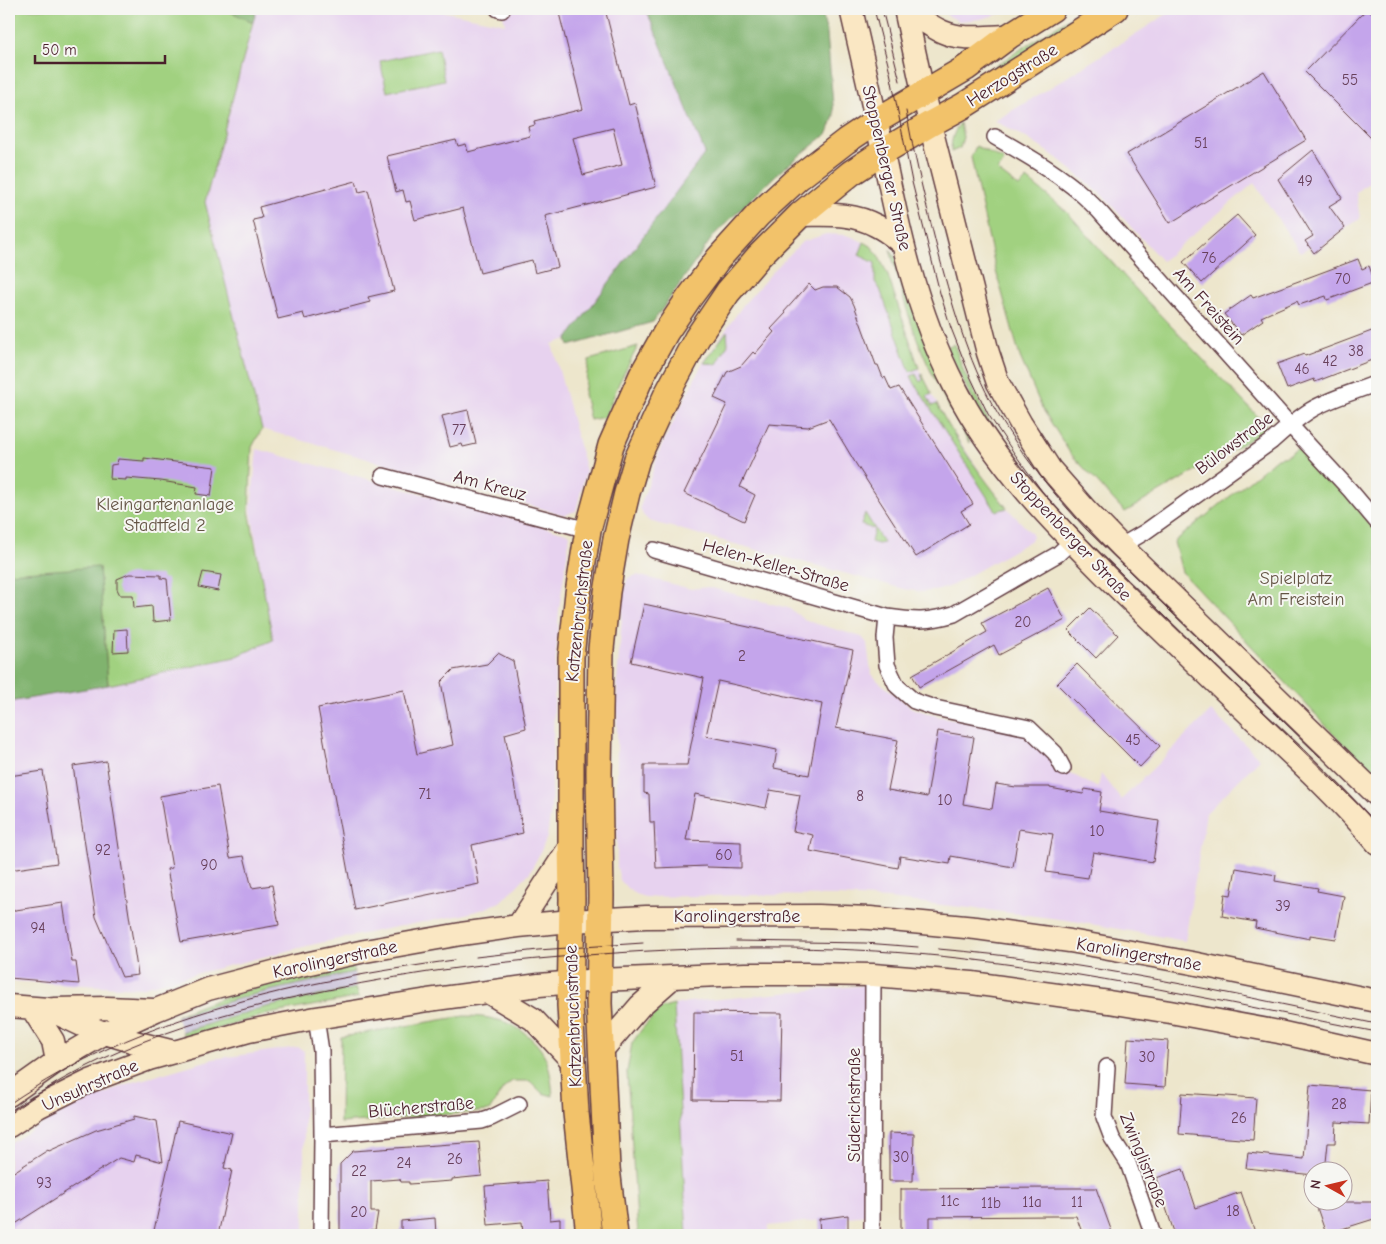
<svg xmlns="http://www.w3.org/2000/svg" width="1386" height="1244" font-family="'Comic Neue',sans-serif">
  <rect width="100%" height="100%" fill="#f6f6f2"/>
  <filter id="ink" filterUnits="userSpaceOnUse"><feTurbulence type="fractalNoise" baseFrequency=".02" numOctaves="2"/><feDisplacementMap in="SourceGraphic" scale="10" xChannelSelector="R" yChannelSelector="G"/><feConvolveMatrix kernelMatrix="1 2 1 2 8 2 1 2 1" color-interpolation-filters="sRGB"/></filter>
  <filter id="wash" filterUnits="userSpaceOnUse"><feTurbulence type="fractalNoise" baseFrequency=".0096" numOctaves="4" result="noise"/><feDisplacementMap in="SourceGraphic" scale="20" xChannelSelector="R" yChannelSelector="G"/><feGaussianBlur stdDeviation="1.12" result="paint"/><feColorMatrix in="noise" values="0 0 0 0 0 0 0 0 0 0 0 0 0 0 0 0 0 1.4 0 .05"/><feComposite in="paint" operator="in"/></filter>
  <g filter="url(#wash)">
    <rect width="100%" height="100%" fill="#ede6cc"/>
    <!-- built -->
    <path fill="#e7d2ef" d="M257,9H431L505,24L502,9H821L827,34L834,116L714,235L653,322L569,346L567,339L552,344L586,471L576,511L564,515L262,429L205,202Z
      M938,9H1007L999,14L981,19L959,21L941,12Z
      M1175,9H1377V176L1356,193L1360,219L1300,252L1254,183L1162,261L1102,195L1057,158L1028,139L995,121L1056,84Z
      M826,234L846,235L855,238L871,246L878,255L887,273L916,364L947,423L989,485L1007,508L1032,534V539L1030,541L953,585L939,590L922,592L904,589L649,521L643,515L640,507L661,447L702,364L743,305L777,267L802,242Z
      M257,449L570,534L559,610L555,673L551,811L547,837L540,853L530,872L517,886L500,902L484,909L462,915L396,927L315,944L139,988L9,981V702L108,685L235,657L272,640L251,510Z
      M637,575L691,589L708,587L788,608L807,621L862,637L867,643L871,673L878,681L912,708L937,716L1027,732L1066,771L1098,788L1101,774L1121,800L1211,711L1260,759L1206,813L1185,941L1074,921L988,910L888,899L841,896L754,895L645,897L635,894L627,888L620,880L617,868V681L624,589L628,578Z
      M867,985V1215L768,1226V1235H687L674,1005L688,1002Z
      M298,1047L304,1051V1235H9V1145L11,1143L59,1114L127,1084L213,1059Z"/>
    <!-- industrial -->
    <path fill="#c8bfd8" d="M354,972L356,988L262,1008L182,1032L176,1016L259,993Z"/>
    <!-- green -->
    <path fill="#a1d180" stroke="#767856" d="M17,9H229L253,22L205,202L262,429L252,447L249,510L273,640L235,657L108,685L99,568L9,573V40Z
      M1083,9H1099L967,92L964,86Z
      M438,49L444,80L387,92L380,61Z
      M960,123L963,137L960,148L951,152C951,141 953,133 960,123Z
      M976,146L1004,160L998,171L1019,187L1027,179L1067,212L1142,296L1266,425L1264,431L1125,512L1070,453L1042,408L1020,357L996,271L975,176L971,157Z
      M864,242L871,246L878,255L887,273L919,368L910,372L880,289L875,282V263L859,255Z
      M890,249L899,263L969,432V443C952,413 935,383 922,351C908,318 899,283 890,249Z
      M727,331L728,344L717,364L704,363Z
      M954,344L964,372L992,428L1022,472L983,420L946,347Z
      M638,346L619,383L605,417L590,420L584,394L589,360Z
      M916,374L920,382L923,380L921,375L922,374L932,394L927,396L932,406L937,404C956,442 981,475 1007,508L996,511L915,384L911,376Z
      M1304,444L1377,526V780L1182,572L1174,542L1277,458L1287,456Z
      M865,513L881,539L884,543L878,544L871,542L874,529L861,525Z
      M352,965L354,972L259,993L176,1016C235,990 290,978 352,965Z
      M356,988L359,997L264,1015L197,1035L185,1037L182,1032L262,1008Z
      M674,1005L687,1235H638L627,1072L632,1043L642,1029L660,1009Z
      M464,1016C475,1016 487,1017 498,1020C519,1025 543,1044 548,1065C551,1075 552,1086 553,1096L542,1093L530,1081H512L503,1089L489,1111L340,1123L341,1037Z"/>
    <!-- forest -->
    <path fill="#80b36e" stroke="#65694c" d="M224,9H257L253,22Z
      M646,9H821L827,34L834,116L828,133L778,173L714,235L653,322L569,346L567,339L705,153Z
      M99,567L108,685L9,702V573Z"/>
    <g id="blocks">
      <!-- building -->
      <path fill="#c4a5eb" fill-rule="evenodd" d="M558,9H605L629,105L635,103L656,187L545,216L558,267L535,273L532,260L480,273L463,208L415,220L410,201L406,202L403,190L396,192L387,156L456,140L458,146L466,144L468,152L530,136L528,127L535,125L534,121L583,109ZM613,128L622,165L583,175L573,138Z
        M1367,9L1377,19V144L1305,72Z
        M1264,71L1306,140L1170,223L1127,154Z
        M1313,150L1342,198L1329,206L1345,228L1314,253L1305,241L1313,236L1278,179Z
        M356,181L359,192L368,190L394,291L368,297L370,302L305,319L303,313L278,319L253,220L262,218L259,207Z
        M1237,215L1255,235L1202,283L1183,262Z
        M1358,259L1362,269L1369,266L1375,282L1327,300L1326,296L1299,305L1297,301L1261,317L1263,320L1241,335L1224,314L1251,295L1253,298Z
        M809,284L815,290L823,287H837L850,297L854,305L876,365H878L883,378L885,377L891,390L899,387L973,504L961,511L969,524L916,557L856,464L829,419L808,427L769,424L740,487L755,495L744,521L684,493L727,404L714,398L727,372L741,366L753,352L755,354L774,332L771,329L786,313L784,312Z
        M1377,329V358L1315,382L1314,379L1287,389L1277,364L1304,354L1305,356Z
        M468,410L476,444L463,447L462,444L450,447L442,416Z
        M144,458L215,467L211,496L196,494L197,487L161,481L126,478V480L110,479L111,465L117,464L118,459L144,461Z
        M203,572L221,575L218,591L199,587Z
        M129,574L161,575V578L167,579L171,620L153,622L152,606L134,608L133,595H120L117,589V579Z
        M1048,588L1065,620L999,655L994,645L919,687L912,675L987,632L982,623Z
        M644,604L853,650L836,728L898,740L888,790L927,797L938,731L974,737L963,804L992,809L996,784L1016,787H1050V788L1083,794L1085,789L1102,792L1099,811L1159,821L1153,862L1093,852L1088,878L1046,872L1053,834L1019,829L1013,867L951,856L950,864L900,856L898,868L810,851L813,835L793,831L800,795L770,790L766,808L695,794L686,840L741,842V868L707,867V866L656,868L654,822H650L649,794L644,793V765H687L704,678L631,662ZM718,681L822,704L809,775L774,768L777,750L706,736Z
        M1090,608L1118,635L1096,658L1068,630Z
        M127,629L128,651L113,652L114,630Z
        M498,653L513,661L526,728L505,734L523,833L472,845L479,884L355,910L318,708L404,690L417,754L453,745L441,682L453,670L487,664Z
        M1077,664L1160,746L1140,767L1057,684Z
        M106,761L138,975L122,977L96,917L73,766Z
        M43,771L57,863L9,870V776Z
        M218,786L230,858L244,856L252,888L272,885L279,925L181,942L167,869L172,868L160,796Z
        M1236,868L1276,875L1275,881L1318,888L1317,891L1344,896L1336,939L1310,935V939L1255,928L1256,922L1222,916L1225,894L1231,895Z
        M63,903L72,962H76L79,984L9,978V911Z
        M694,1012L782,1013L780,1101L693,1100Z
        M1128,1038L1168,1041L1165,1087L1125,1084Z
        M1310,1085L1371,1090L1369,1124L1336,1122L1335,1143H1328L1325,1172H1314V1175L1246,1168L1248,1153L1304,1159Z
        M1182,1093L1256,1098L1253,1140L1179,1134Z
        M134,1116L157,1121L163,1162L136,1155L134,1162L119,1158L9,1228V1175L48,1150L49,1151L96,1130L134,1119Z
        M178,1121L232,1133L224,1168L232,1170L218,1235H153Z
        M889,1133L914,1134L913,1181H889Z
        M479,1142L482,1176L452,1179V1181L409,1184V1182H401L400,1179L371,1181V1212H378L375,1230H370L371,1235H340V1164L353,1151Z
        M1183,1169L1196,1208L1241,1192L1256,1235H1175L1156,1178Z
        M547,1181L550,1220L560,1219V1235H523L522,1222L488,1225L485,1186Z
        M1053,1188H1096L1113,1235H1083L1076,1216H1053L930,1217V1235H901V1189Z
        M1315,1202H1377V1218L1326,1234Z
        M848,1215V1235H820L819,1219Z
        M435,1218L436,1235H401V1221Z"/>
    </g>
  </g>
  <g filter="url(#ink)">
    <use href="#blocks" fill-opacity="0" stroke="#623d43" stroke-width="1"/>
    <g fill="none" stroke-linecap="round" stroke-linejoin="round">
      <!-- street casing -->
      <g stroke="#623d43" stroke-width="18">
        <path id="street" d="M498,9L502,10
          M995,137C1023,153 1051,169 1077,190C1084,196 1092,204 1099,211L1290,425L1350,490L1377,522
          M383,476L588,530
          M1121,546L1145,532L1271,442C1283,431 1296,419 1311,410C1331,398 1355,392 1377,383
          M654,550L887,617C915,621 927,622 954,614L1058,554L1071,542
          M887,617L885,638L887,665L897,686L914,701L935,708L1029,728L1055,753L1063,768
          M316,1018L321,1051L322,1135L321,1235
          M1107,1067L1104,1117L1112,1138L1128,1163L1153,1235
          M322,1135L482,1121L491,1118L519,1104
          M872,1235L873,975"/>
      </g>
      <!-- secondary casing -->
      <g stroke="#623d43" stroke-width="25">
        <path id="secondary" d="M851,9C861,52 871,95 880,138C897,223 915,310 955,387C994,464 1055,525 1115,585C1161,630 1208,675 1255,720C1297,759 1340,799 1377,843
          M905,9L930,124L988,353L998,383L1021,424L1050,469L1086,510L1121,546L1377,795
          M907,9C919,17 930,27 943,32C963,41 988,36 1009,36
          M800,215C827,215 852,212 877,226C886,230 895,238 903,244
          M518,926L571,845
          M488,992L533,1019L573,1062
          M9,1006L48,1009L84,1026L105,1033L138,1043L174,1052
          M32,1008L53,1041L57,1061
          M54,1009L107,1008L154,1010
          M602,1050L640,1006L673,977
          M9,1095L57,1061L105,1033L156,1010L208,989L296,966L365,951L461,934L518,926L571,921L646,917L818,916L870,918L976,928L1070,941L1192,963L1377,1001
          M9,1126L38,1107L90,1081L149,1059L249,1031L316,1018L428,1000L539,985L599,980L745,974H807L873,975L972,983L1109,1002L1170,1012L1279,1032L1377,1054"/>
      </g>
      <!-- primary casing -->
      <g stroke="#623d43" stroke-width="28">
        <path id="primary" d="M589,1235L576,1113L570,1005L572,899L571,845V657L578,593L588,530L611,445L642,375L666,332L689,298L718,259L758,215L798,178L846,141L876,121L966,68L1009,36L1052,9
          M615,1235L607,1168L599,1003L601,896L599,773L601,649L607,592L616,539L627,493L637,459L666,396L697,338L728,292L759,256L800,215L851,173L883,152L930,124L963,106L1115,9"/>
      </g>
      <!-- street -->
      <use href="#street" stroke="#fff" stroke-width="15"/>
      <!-- secondary -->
      <use href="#secondary" stroke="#fae7c3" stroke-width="22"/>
      <!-- primary -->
      <use href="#primary" stroke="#f2c26a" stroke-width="25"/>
      <!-- tram -->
      <path stroke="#4a1f2b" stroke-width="1" d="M874,9L890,72L912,182L940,293L951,328L970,376L988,414L1014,453L1044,494L1082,535L1377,823
        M882,9L900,81
        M906,111C914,156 925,200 936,244C951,301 967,359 996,411C1022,456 1051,491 1086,529L1320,757
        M736,941L865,943L918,947
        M938,949C1086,961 1232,994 1377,1024
        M476,957L538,950L643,943
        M9,1104C140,1014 299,982 454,960
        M9,1114C102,1045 216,1013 328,990C418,971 509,960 601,954C713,946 827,945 939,956C1087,971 1232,1004 1377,1032"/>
    </g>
  </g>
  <g text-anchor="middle" stroke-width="4" stroke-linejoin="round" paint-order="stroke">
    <!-- number labels -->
    <g font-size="15" fill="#68405b">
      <text x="1350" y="85">55</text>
      <text x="1201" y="148">51</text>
      <text x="1305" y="186">49</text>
      <text x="1209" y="263">76</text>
      <text x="1343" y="284">70</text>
      <text x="1356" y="356">38</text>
      <text x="1330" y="366">42</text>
      <text x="1302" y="374">46</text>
      <text x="459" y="435">77</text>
      <text x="1023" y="627">20</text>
      <text x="742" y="661">2</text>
      <text x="1133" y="745">45</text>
      <text x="425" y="799">71</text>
      <text x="860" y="801">8</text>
      <text x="945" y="805">10</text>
      <text x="1097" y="836">10</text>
      <text x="103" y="855">92</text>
      <text x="724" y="860">60</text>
      <text x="209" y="870">90</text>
      <text x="1283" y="911">39</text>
      <text x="38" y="933">94</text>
      <text x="737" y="1061">51</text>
      <text x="1147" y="1062">30</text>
      <text x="1339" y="1109">28</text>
      <text x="1239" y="1123">26</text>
      <text x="901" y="1162">30</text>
      <text x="455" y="1164">26</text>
      <text x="404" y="1168">24</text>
      <text x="359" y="1176">22</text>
      <text x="44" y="1188">93</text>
      <text x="950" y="1206">11c</text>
      <text x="1032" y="1207">11a</text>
      <text x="1077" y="1207">11</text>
      <text x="991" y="1208">11b</text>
      <text x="1233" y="1216">18</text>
      <text x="359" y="1217">20</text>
    </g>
    <!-- street labels -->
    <g font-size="18" fill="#4a1f2b" stroke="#f6f6f2">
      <text transform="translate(1012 75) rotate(-32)" y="6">Herzogstraße</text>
      <text transform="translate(887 168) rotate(77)" y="6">Stoppenberger Straße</text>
      <text transform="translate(1209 306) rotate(48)" y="6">Am Freistein</text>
      <text transform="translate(1234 443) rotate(-37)" y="6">Bülowstraße</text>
      <text transform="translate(490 485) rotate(15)" y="6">Am Kreuz</text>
      <text transform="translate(1071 536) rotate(47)" y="6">Stoppenberger Straße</text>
      <text transform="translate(776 565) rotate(16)" y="6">Helen-Keller-Straße</text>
      <text transform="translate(579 611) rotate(-84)" y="6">Katzenbruchstraße</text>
      <text x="737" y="922">Karolingerstraße</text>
      <text transform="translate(1139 954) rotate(10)" y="6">Karolingerstraße</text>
      <text transform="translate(335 959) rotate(-12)" y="6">Karolingerstraße</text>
      <text transform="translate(573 1016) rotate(-92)" y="6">Katzenbruchstraße</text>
      <text transform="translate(90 1085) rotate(-24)" y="6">Unsuhrstraße</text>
      <text transform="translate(854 1105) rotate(-90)" y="6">Süderichstraße</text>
      <text transform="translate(421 1107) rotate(-5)" y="6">Blücherstraße</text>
      <text transform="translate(1144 1160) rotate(68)" y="6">Zwinglistraße</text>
    </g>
    <!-- park labels -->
    <g font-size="18" fill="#645444" stroke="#f6f6f2">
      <text x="165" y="510">Kleingartenanlage<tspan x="165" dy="21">Stadtfeld 2</tspan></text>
      <text x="1296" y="584">Spielplatz<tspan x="1296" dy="21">Am Freistein</tspan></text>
    </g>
  </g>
  <!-- margin -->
  <rect width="1386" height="1244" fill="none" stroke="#f6f6f2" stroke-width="30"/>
  <!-- north arrow -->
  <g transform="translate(1328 1186) rotate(278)"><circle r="24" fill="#f6f6f2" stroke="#b1a0a2"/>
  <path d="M0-4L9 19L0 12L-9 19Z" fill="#c8321e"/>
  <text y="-8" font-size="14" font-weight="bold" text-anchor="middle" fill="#4a1f2b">N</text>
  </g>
  <!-- scale -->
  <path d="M35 55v8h130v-8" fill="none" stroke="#4a1f2b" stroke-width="2.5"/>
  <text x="42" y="55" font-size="15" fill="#4a1f2b" stroke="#f6f6f2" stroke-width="4" paint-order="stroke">50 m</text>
</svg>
